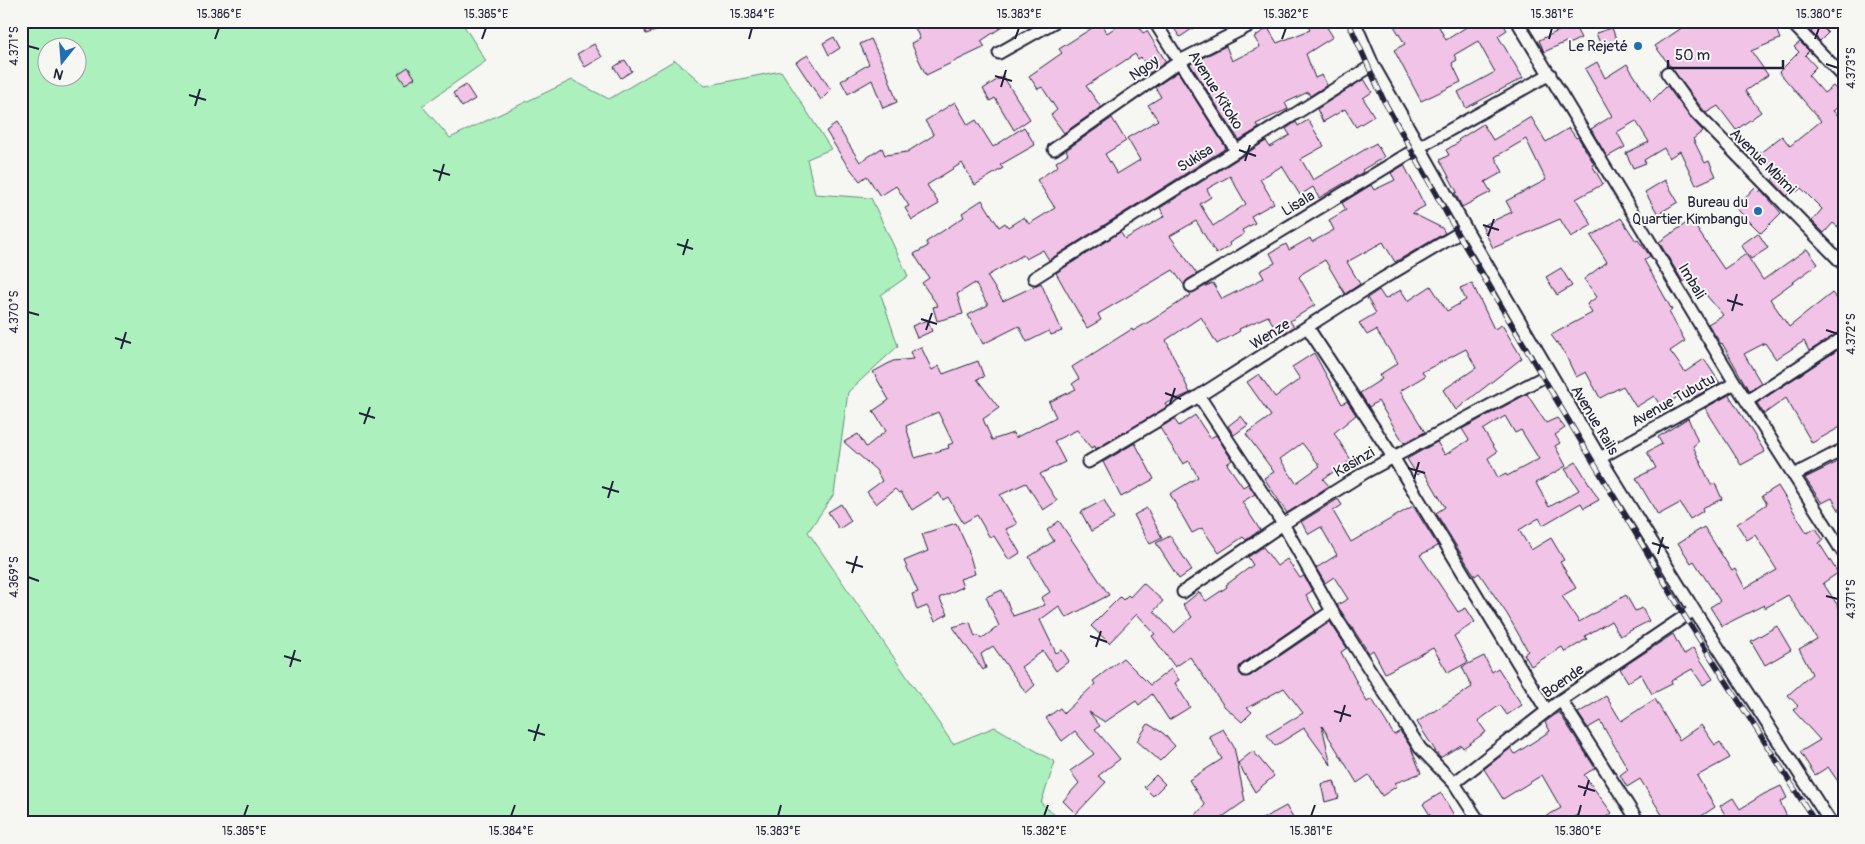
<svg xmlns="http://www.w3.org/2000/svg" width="1865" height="844" font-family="Pangolin,sans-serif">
  <rect width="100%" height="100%" fill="#f6f6f2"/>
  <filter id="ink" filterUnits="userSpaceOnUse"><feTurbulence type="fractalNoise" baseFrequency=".02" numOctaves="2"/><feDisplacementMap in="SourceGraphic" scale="10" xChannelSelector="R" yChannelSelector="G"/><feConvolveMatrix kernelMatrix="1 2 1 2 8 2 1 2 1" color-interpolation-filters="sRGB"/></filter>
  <g filter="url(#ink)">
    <!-- green -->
    <path fill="#acf1bd" stroke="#678a7c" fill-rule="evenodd" d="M21,21H461L486,61L422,106L450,138L572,80L609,99L675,60L705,86L781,71L831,149L807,159L815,194L871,198L908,276L881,295L898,346L848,392L834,494L808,532L953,744L995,727L1055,762L1041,803L1064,823H21ZM48,48H78V78H48Z"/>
    <!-- building -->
    <path fill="#f1c3e7" stroke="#22223b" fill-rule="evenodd" d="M641,21H678V24L646,34Z
      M912,21H1011L981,41L985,47L926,75L911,43L920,39Z
      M1125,21H1134L1143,33L1147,31L1166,62L1150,73L1141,57L1138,59L1135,54L1086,86L1101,107L1064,133L1051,115L1057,110L1042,87L1038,89L1029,76L1062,53L1059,49L1100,23L1107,33Z
      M1169,21H1204L1180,37Z
      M1306,21H1323L1333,37L1306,54L1315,78L1322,75L1327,85L1310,96L1308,92L1285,103L1288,109L1256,124L1259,128L1239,140L1190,64L1226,46L1232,61L1260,47L1254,37L1268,28L1277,43L1310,30Z
      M1391,21H1436L1446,40L1468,26L1466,21H1501L1507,30L1498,36L1523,78L1466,108L1458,92L1495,72L1478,41L1454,55L1457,60L1452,63L1461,82L1421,101L1394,50L1405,44Z
      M1557,21H1572L1581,38L1567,45L1566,42L1544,52L1539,40L1561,30Z
      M1692,21H1773L1780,39L1751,51L1768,75L1745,91L1761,112L1736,130L1718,106L1706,113L1701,107L1655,46Z
      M1819,24L1828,33L1820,41L1811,32Z
      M1612,28L1618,44L1602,49L1596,33Z
      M834,37L840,48L829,55L823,43Z
      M871,39L887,73L897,102L883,108L872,80L848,94L841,81L869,64L860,44Z
      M1800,42L1809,51L1805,55L1816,67L1808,75L1824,93L1833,86L1844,98V102L1833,111L1844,121V232L1833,223L1824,233L1812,221L1822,209L1801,188L1797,192L1794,189L1787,196L1772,180L1777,174L1760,153L1782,136L1790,146L1821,121L1779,72L1799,52L1794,47Z
      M594,44L602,57L585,67L577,54Z
      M808,55L831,90L821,100L796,62Z
      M625,60L632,71L621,78L614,67Z
      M1597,62L1605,78L1627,64L1651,102L1667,86L1689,116L1703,131L1693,139L1705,163L1709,161L1716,176L1696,185L1680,151L1669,158L1664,148L1644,160L1646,163L1633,168L1626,153L1649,142L1636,121L1617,132L1625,147L1607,157L1591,129L1612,116L1585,69Z
      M408,67L415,78L405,84L398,74Z
      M1178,72L1226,148L1049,260L1043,250L1026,259L1023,255L987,276L1003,301L1041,283L1062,331L1051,335L1049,331L1027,342L1019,326L983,344L968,315L988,305L975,283L957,294L963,314L937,321L933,307L938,306L922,283L929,278L914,254L928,246L926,242L964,217L962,213L982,200L999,227L1005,223L1008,227L1024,217L1029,224L1055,208L1037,180L1058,166L1056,162L1068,154L1066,150L1112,118L1126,141L1105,154L1117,174L1140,160L1127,138L1158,120L1148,105L1161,97L1155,87Z
      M1003,76L1030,119L1014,130L995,98L990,101L983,89Z
      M1364,79L1372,92L1363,98L1374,116L1356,127L1345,109L1323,122L1317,109Z
      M466,85L475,99L462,107L453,93Z
      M955,102L968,125L976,120L993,147L1024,127L1035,145L1000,165L1003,168L975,185L962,163L927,185L939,204L912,220L905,208L909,206L896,186L880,196L867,176L860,181L845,162L826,131L836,124L860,162L882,148L885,155L907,152L934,135L925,121Z
      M1531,117L1546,142L1569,128L1576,138L1578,137L1594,164L1592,165L1603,184L1576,199L1592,225L1571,237L1560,219L1493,248L1482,226L1512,212L1506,201L1546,180L1526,139L1495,157L1503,172L1485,182L1491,192L1462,207L1455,193L1457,192L1440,160L1449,155L1446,150L1459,142L1458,140L1483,124L1493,140Z
      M1308,120L1324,146L1301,159L1313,180L1376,143L1384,157L1362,170L1363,172L1319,198L1313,187L1300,195L1282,166L1260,179L1274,203L1251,216L1255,223L1242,230L1244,234L1229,243L1230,246L1216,254L1196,221L1170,236L1197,274L1187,280L1184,285L1173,270L1098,314L1101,320L1087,328L1056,273L1120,232L1125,239L1165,216L1160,208L1266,141L1270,147L1290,135L1286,129L1296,122L1298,126ZM1230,176L1246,204L1213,226L1200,204L1211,197L1207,189Z
      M1404,165L1425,206L1412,213L1442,228L1445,233L1395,262L1383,242L1347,262L1360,284L1345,294L1325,260L1303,273L1299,277L1315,305L1290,321L1294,327L1280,336L1268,316L1239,329L1240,331L1217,344L1201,317L1166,340L1190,393L1165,404L1167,407L1096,449L1095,446L1091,448L1077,430L1054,441L1065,462L1040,474L1057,501L1043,510L1026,483L1000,495L1017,524L1006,529L1020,553L1009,560L994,536L990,538L977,515L963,523L948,497L943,500L939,493L912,510L901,492L899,493L895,489L876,504L867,492L882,481L876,470L844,442L858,434L866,447L886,431L873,411L889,400L873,372L893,361L913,359L910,352L921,347L932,370L939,366L943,374L978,361L984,377L977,379L999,408L983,419L992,440L1013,433L1015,438L1056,417L1049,402L1076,389L1072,384L1079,379L1072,367L1132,329L1133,331L1152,320L1191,295L1189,293L1213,283L1222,299L1264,278L1260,271L1275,263L1270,253L1286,244L1289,250L1310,238L1312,242L1334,230L1329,220L1346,210L1342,203L1371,185L1374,190L1395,180L1391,173ZM938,412L953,443L948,445L949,448L915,458L906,426Z
      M1665,180L1678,202L1658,214L1645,192Z
      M1755,188L1759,192L1761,190L1781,213L1761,233L1736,208Z
      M1621,218L1636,241L1638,240L1650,256L1644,260L1672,310L1669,312L1685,341L1670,351L1685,372L1704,359L1720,383L1694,397L1688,389L1662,408L1654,396L1636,407L1623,386L1600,398L1586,372L1576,377L1565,354L1551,335L1592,313L1587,304L1597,297L1584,279L1607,262L1591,236Z
      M1691,220L1724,269L1746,254L1763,280L1807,249L1818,264L1770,299L1789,327L1832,293L1844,307V330L1809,351L1804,341L1776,359L1765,343L1744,354L1761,383L1749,391L1722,343L1721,344L1708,324L1723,315L1691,277L1683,282L1659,242Z
      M1758,233L1768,248L1751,259L1741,245Z
      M1561,268L1572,286L1557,295L1546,277Z
      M1472,283L1494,329L1502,325L1522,358L1456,410L1443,390L1476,368L1466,349L1422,372L1425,376L1400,391L1425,432L1404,443L1378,401L1369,407L1360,393L1382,379L1379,375L1398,363L1376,330L1367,335L1359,323L1376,313L1367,298L1379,290L1385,299L1401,290L1408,301L1431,286L1447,311L1466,300L1460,288Z
      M927,320L932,331L917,338L912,326Z
      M1844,346V379L1840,382L1844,389V425L1812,443L1786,398L1764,414L1757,403Z
      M1314,353L1342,404L1347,401L1356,415L1334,433L1351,460L1323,479L1329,486L1287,513L1264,478L1274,472L1246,434L1271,416L1247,382L1259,374L1275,397L1300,379L1292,367ZM1302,443L1320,466L1296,483L1280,459Z
      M1527,394L1546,423L1557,418L1565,428L1555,435L1560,443L1555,446L1566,466L1536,483L1549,507L1579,490L1565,469L1576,462L1599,500L1584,508L1581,503L1543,525L1539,518L1519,530L1531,550L1551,538L1564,560L1560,562L1576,588L1562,596L1579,622L1626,595L1635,611L1642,608L1649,621L1620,636L1611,621L1585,636L1587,639L1565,652L1562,647L1531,666L1524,654L1528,651L1507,614L1479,573L1475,576L1468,565L1436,513L1445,507L1431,483L1423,471L1417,475L1407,459L1437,442L1445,455L1469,440L1462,429ZM1505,416L1515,433L1521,430L1539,459L1507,476L1506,474L1498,478L1488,458L1497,452L1483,430Z
      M1729,395L1765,452L1741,465L1705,408Z
      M1195,415L1210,438L1216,435L1232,460L1227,464L1243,487L1248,484L1255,494L1242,502L1260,530L1246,540L1243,537L1219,553L1202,528L1192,533L1170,494L1198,477L1189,461L1183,464L1160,428L1174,419L1179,426Z
      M1241,416L1248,425L1234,435L1228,426Z
      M1688,418L1698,442L1693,446L1711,485L1715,483L1722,499L1702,508L1703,511L1690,519L1680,503L1658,515L1636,478L1656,468L1647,452L1662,444L1658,437Z
      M1135,443L1154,479L1121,497L1103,462Z
      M1844,459V519L1832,498L1822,503L1805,478Z
      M1778,486L1807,533L1816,528L1823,540L1819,543L1838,573L1823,583L1844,615V790L1828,767L1815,775L1800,752L1820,740L1793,710L1798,706L1788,695L1812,674L1799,649L1817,639L1788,595L1765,608L1764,605L1722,626L1710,607L1720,601L1694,561L1691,563L1678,543L1704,527L1732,571L1735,569L1745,588L1777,570L1755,535L1747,540L1737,524L1767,504L1762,496Z
      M1338,499L1342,505L1333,511L1351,542L1413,506L1438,546L1420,555L1458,612L1466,608L1475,622L1454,636L1468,662L1448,673L1433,648L1385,673L1373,650L1369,653L1337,605L1348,599L1334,577L1325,583L1316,568L1337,555L1321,527L1309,534L1301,522Z
      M1104,500L1114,519L1091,531L1081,512Z
      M841,504L851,521L839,529L828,512Z
      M1147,508L1162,538L1150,544L1134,515Z
      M1059,521L1109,595L1066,618L1059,606L1040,620L1056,653L1062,650L1069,661L1056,671L1043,651L1021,667L1035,685L1026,693L993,646L981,654L986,668L983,670L953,627L970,622L975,637L978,635L981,639L999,626L986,597L1002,590L1013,616L1045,605L1041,598L1050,592L1029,557L1054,541L1047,530Z
      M956,523L968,549L975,574L960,579L963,587L939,598L948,614L935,621L927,606L917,610L912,594L918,592L904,561L928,551L922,534Z
      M1170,536L1192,570L1179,579L1156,543Z
      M1263,547L1277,566L1287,559L1300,578L1304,576L1312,591L1306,595L1316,613L1242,664L1239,667L1240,674L1243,677L1250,676L1330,622L1347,648L1341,652L1367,702L1372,699L1394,735L1400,731L1411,748L1421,773L1395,783L1397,786L1382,796L1369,775L1357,783L1322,726L1331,765L1304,728L1275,746L1267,735L1303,713L1284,688L1247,708L1252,712L1242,722L1224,706L1190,657L1175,667L1152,636L1155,634L1137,614L1109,643L1091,626L1120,597L1123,600L1128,595L1130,597L1143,583L1163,601L1154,611L1174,633L1192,617L1183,605L1199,592L1206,601L1227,587L1226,585L1253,565L1248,557Z
      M1777,626L1791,650L1765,665L1751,641Z
      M1673,634L1684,655L1693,648L1713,679L1703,685L1692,669L1671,681L1672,684L1652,694L1641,674L1628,682L1620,669Z
      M1484,656L1492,672L1498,668L1522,705L1507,715L1500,705L1478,721L1486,732L1463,748L1461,745L1440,758L1417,722L1472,687L1462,667Z
      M1123,658L1150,685L1171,669L1179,680L1175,683L1190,707L1169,720L1152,694L1139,705L1136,701L1105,722L1089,712L1100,726L1095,729L1120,759L1098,776L1106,782L1076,814L1063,801L1079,783L1070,771L1094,754L1075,731L1062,741L1046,718L1060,708L1064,713L1095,684L1093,681Z
      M1606,696L1621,721L1655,699L1679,740L1701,725L1715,745L1720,742L1730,758L1697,776L1715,807L1691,823H1667L1640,779L1627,787L1620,775L1628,769L1600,721L1588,728L1578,713Z
      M1559,712L1595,768L1584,775L1612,813L1599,823H1584L1578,815L1564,823H1534L1561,808L1542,775L1503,799L1484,769L1511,748L1515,754L1550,731L1545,722Z
      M1148,724L1163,733L1175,746L1160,761L1137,741Z
      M1223,729L1234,747L1245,801L1214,823H1188L1205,805L1189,780L1222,759L1209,736Z
      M1253,751L1274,776L1255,792L1238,763Z
      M1156,775L1165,784L1153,796L1144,787Z
      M1334,781L1339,798L1325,802L1321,784Z
      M1781,786L1787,798L1780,802L1790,823H1730L1720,806L1733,798L1740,809L1764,794Z
      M1441,793L1455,817L1446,823H1435L1423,804Z
      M1286,806L1296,823H1255Z"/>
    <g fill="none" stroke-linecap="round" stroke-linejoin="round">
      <!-- minor casing -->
      <g stroke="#22223b" stroke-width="15">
        <path id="minor" d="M1154,21L1236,150
          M1354,21L1373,65L1466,229L1600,458L1694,610L1831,823
          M1517,21L1735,383L1844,554
          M1790,21L1844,77
          M999,53L1056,21
          M1667,73L1695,112L1844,265
          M1054,149L1180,61L1258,21
          M1034,278L1373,65
          M1191,286L1421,146L1550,74
          M1308,328L1393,457L1547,711
          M1199,396L1283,524L1332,611L1420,748L1454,783L1480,823
          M1747,401L1844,337
          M1600,458L1735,383
          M1088,462L1199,396L1382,279L1466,229
          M1794,475L1844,449
          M1183,592L1283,524L1364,473L1549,374
          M1246,670L1332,611
          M1561,700L1639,823
          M1454,783L1561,700L1694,610"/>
      </g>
      <!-- minor -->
      <use href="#minor" stroke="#f6f6f2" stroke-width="11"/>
      <!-- rail casing -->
      <g stroke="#22223b" stroke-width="5.5">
        <path id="rail" d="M1348,21L1384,101L1459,236L1684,615L1816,823"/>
      </g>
      <!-- rail -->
      <use href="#rail" stroke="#f6f6f2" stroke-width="4" stroke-dasharray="11" stroke-linecap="butt"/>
    </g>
  </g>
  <!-- ticks -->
  <path fill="none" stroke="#22223b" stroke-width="2" d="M215,39L219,28M482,39L486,28M749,39L752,28M1015,39L1019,28M1282,39L1286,28M1549,39L1552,28M1815,39L1819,28M28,46L39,49M1826,64L1838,68M995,76L1012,81M1001,87L1006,70M189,95L206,100M195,106L200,89M1239,150L1256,156M1245,161L1250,145M433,170L450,175M439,181L444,164M1483,225L1499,230M1488,236L1494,219M677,244L693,249M683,255L688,239M1727,300L1743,305M1732,311L1737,294M28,312L39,315M921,319L937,324M926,330L932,313M1826,330L1838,334M115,338L131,343M121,349L126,332M1165,393L1181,399M1170,404L1175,388M359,413L375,418M364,424L370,407M1408,468L1425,473M1414,479L1419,462M602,487L619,492M608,498L613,481M1652,543L1669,548M1658,554L1663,537M846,562L863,567M852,573L857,556M28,577L39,581M1826,596L1838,599M1090,636L1107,642M1096,647L1101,631M284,656L301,661M290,667L295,650M1334,711L1351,716M1340,722L1345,705M528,730L545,735M534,741L539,724M1578,786L1595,791M1584,796L1589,780M244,816L248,805M511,816L515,805M778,816L781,805M1044,816L1048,805M1311,816L1315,805M1578,816L1581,805"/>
  <!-- markers -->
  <g fill="#1f6fb2" stroke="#f6f6f2" stroke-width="2">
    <circle cx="1638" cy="46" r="5"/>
    <circle cx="1758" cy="211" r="5"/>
  </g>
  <g text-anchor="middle" stroke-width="4" stroke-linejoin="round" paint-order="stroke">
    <!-- poi labels -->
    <g font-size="15" fill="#22223b" stroke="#f6f6f2" text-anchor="end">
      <text x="1628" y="51">Le Rejeté</text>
      <text x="1748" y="207">Bureau du<tspan x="1748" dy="17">Quartier Kimbangu</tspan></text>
    </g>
    <!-- street labels -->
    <g font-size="15" fill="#22223b" stroke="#f6f6f2">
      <text transform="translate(1144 68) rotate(-35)" y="5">Ngoy</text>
      <text transform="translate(1216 90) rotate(58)" y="5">Avenue Kitoko</text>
      <text transform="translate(1195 158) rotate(-32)" y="5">Sukisa</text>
      <text transform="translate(1763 161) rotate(45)" y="5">Avenue Mbimi</text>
      <text transform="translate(1298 203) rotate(-31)" y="5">Lisala</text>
      <text transform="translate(1692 281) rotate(59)" y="5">Imbali</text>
      <text transform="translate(1270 334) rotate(-32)" y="5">Wenze</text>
      <text transform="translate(1673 400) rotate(-29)" y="5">Avenue Tubutu</text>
      <text transform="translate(1595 420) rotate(59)" y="5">Avenue Rails</text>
      <text transform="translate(1354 462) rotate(-30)" y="5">Kasinzi</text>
      <text transform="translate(1563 681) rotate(-35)" y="5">Boende</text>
    </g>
  </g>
  <!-- margin -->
  <rect width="1865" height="844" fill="none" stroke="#f6f6f2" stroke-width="55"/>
  <!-- north arrow -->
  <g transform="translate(62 62) rotate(197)"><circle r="24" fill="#f6f6f2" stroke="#a1a1a9"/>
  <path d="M0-4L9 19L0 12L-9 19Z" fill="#1f6fb2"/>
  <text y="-8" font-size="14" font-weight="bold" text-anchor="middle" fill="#22223b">N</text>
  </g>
  <!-- scale -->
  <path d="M1668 60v8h115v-8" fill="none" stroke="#22223b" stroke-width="2.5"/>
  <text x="1675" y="60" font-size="15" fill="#22223b" stroke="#f6f6f2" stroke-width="4" paint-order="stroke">50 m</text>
  <rect x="28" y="28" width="1810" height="788" fill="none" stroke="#22223b" stroke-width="2"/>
  <g font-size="12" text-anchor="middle" fill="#22223b">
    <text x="219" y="18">15.386°E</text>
    <text x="486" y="18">15.385°E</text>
    <text x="752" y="18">15.384°E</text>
    <text x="1019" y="18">15.383°E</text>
    <text x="1286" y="18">15.382°E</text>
    <text x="1552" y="18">15.381°E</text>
    <text x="1819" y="18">15.380°E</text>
    <text transform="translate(14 46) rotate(-90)" y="4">4.371°S</text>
    <text transform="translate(1851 68) rotate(-90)" y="4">4.373°S</text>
    <text transform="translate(14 312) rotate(-90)" y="4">4.370°S</text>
    <text transform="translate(1851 334) rotate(-90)" y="4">4.372°S</text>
    <text transform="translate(14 577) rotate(-90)" y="4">4.369°S</text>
    <text transform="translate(1851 599) rotate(-90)" y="4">4.371°S</text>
    <text x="244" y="835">15.385°E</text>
    <text x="511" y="835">15.384°E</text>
    <text x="778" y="835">15.383°E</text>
    <text x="1044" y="835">15.382°E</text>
    <text x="1311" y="835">15.381°E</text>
    <text x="1578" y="835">15.380°E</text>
  </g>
</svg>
